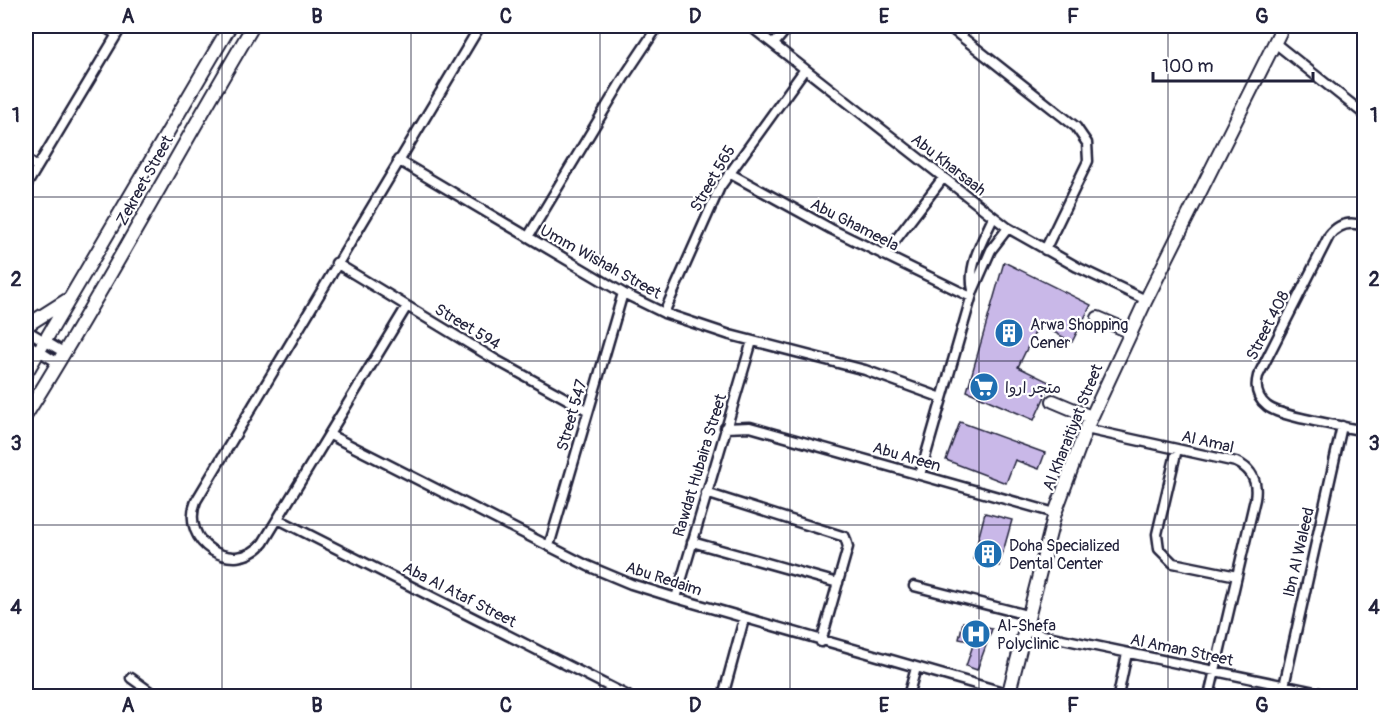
<svg xmlns="http://www.w3.org/2000/svg" width="1390" height="722" font-family="Pangolin,'Playpen Sans Arabic',sans-serif">
  <rect width="100%" height="100%" fill="#fff"/>
  <filter id="ink" filterUnits="userSpaceOnUse"><feTurbulence type="fractalNoise" baseFrequency=".0167" numOctaves="2"/><feDisplacementMap in="SourceGraphic" scale="12" xChannelSelector="R" yChannelSelector="G"/><feConvolveMatrix kernelMatrix="1 2 1 2 8 2 1 2 1" color-interpolation-filters="sRGB"/></filter>
  <g filter="url(#ink)">
    <!-- building -->
    <path fill="#c9b8e8" stroke="#22223b" stroke-width="1.5" d="M1004,262L1091,305L1072,342L1039,324L1018,367L1051,383L1034,420L967,391Z
      M960,422L1045,453L1039,469L1015,460L1006,483L946,460Z
      M985,513L1012,520L999,566L973,559Z
      M963,622L992,629L977,670L966,666L974,642L959,639Z"/>
    <g fill="none" stroke-linecap="round" stroke-linejoin="round">
      <!-- street casing -->
      <g stroke="#22223b" stroke-width="13">
        <path id="street" d="M103,26L116,34
          M750,26L1008,228L1077,267L1146,300
          M948,26L1076,127L1087,143L1088,161L1045,250
          M1275,43L1364,114
          M774,44L789,26
          M26,159L37,167
          M398,160L623,293L664,313L730,335L865,370L942,398
          M729,173L831,229L971,297
          M26,186L122,26
          M1364,226C1350,221 1338,224 1329,236L1258,376C1255,387 1257,398 1267,406C1280,417 1344,426 1364,431
          M528,237L626,74L658,26
          M884,255L943,178
          M336,263L496,360L587,410
          M973,290C967,265 983,240 993,218
          M407,306L263,543C234,577 179,543 196,501L480,26
          M664,313L720,187L805,69
          M26,330L65,353
          M26,343L58,363
          M725,428L750,427L1055,513
          M1086,429L1236,462C1252,469 1258,482 1255,499L1209,696
          M330,435L588,566L631,584L676,598L1010,694
          M1177,449L1157,534L1159,549L1173,563L1237,576
          M920,475L973,291L991,250L1008,228
          M706,493L845,537L848,547L821,642
          M278,519L628,696
          M692,542L838,583
          M549,546L623,293
          M914,586L1027,615
          M676,598L752,341
          M1024,631L1334,696
          M131,678L156,696
          M1284,686L1342,426
          M723,696L744,619
          M908,696L916,668
          M1118,696L1127,653"/>
      </g>
      <!-- secondary casing -->
      <g stroke="#22223b" stroke-width="16">
        <path id="secondary" d="M1098,318L1131,332
          M26,326L67,300
          M26,373L230,26
          M1053,401L1091,417
          M26,415C106,288 176,155 253,26
          M1008,696L1055,513L1086,429L1146,300L1283,26"/>
      </g>
      <!-- street -->
      <use href="#street" stroke="#fff" stroke-width="8"/>
      <!-- secondary -->
      <use href="#secondary" stroke="#fff" stroke-width="12"/>
    </g>
  </g>
  <!-- grid -->
  <path fill="none" stroke="#22223b" stroke-width="1.5" stroke-opacity="0.55" d="M222,26V696M411,26V696M600,26V696M790,26V696M979,26V696M1168,26V696M26,197H1364M26,361H1364M26,525H1364"/>
  <!-- icons -->
  <defs>
    <g id="building-disc" transform="scale(1.5)"><circle r="9.5" fill="#1f6fb2" stroke="#fff"/><path d="M-4-6H4V6H1V3H-1V6H-4ZM-2.5-4.3h1.7v1.8h-1.7ZM.8-4.3h1.7v1.8H.8ZM-2.5-1h1.7V.8h-1.7ZM.8-1h1.7V.8H.8Z" fill="#fff"/></g>
    <g id="supermarket-disc" transform="scale(1.5)"><circle r="9.5" fill="#1f6fb2" stroke="#fff"/><path d="M-6-5.5h2.5l.6 2H6L4.5 2H-2.5L-4.4-4H-6ZM-1.5 3.2a1.3 1.3 0 1 0 .1 0ZM3 3.2a1.3 1.3 0 1 0 .1 0Z" fill="#fff"/></g>
    <g id="hospital-disc" transform="scale(1.5)"><circle r="9.5" fill="#1f6fb2" stroke="#fff"/><path d="M-5-5h3v3.5h4V-5h3V5h-3V1.5h-4V5h-3Z" fill="#fff"/></g>
  </defs>
  <g fill-rule="evenodd">
    <use href="#building-disc" x="1009" y="333"/>
    <use href="#supermarket-disc" x="984" y="387"/>
    <use href="#building-disc" x="988" y="554"/>
    <use href="#hospital-disc" x="976" y="634"/>
  </g>
  <g text-anchor="middle" stroke-width="4.5" stroke-linejoin="round" paint-order="stroke">
    <!-- street labels -->
    <g font-size="16" fill="#22223b" stroke="#fff">
      <text transform="translate(949 164) rotate(38)" y="6">Abu Kharsaah</text>
      <text transform="translate(712 178) rotate(-60)" y="6">Street 565</text>
      <text transform="translate(144 180) rotate(-61)" y="6">Zekreet Street</text>
      <text transform="translate(855 224) rotate(27)" y="6">Abu Ghameela</text>
      <text transform="translate(601 261) rotate(29)" y="6">Umm Wishah Street</text>
      <text transform="translate(1267 325) rotate(-63)" y="6">Street 408</text>
      <text transform="translate(468 326) rotate(31)" y="6">Street 594</text>
      <text transform="translate(571 415) rotate(-74)" y="6">Street 547</text>
      <text transform="translate(1072 427) rotate(-68)" y="6">Al Kharaitiyat Street</text>
      <text transform="translate(1208 441) rotate(13)" y="6">Al Amal</text>
      <text transform="translate(907 456) rotate(16)" y="6">Abu Areen</text>
      <text transform="translate(699 465) rotate(-73)" y="6">Rawdat Hubaira Street</text>
      <text transform="translate(1298 552) rotate(-77)" y="6">Ibn Al Waleed</text>
      <text transform="translate(664 578) rotate(18)" y="6">Abu Redaim</text>
      <text transform="translate(460 594) rotate(27)" y="6">Aba Al Ataf Street</text>
      <text transform="translate(1182 649) rotate(12)" y="6">Al Aman Street</text>
    </g>
    <!-- poi labels -->
    <g font-size="16" fill="#22223b" stroke="#fff" text-anchor="start">
      <text x="1030" y="330">Arwa Shopping<tspan x="1030" dy="18">Cener</tspan></text>
      <text x="1005" y="393">متجر اروا</text>
      <text x="1009" y="551">Doha Specialized<tspan x="1009" dy="18">Dental Center</tspan></text>
      <text x="997" y="631">Al-Shefa<tspan x="997" dy="18">Polyclinic</tspan></text>
    </g>
  </g>
  <!-- margin -->
  <rect width="1390" height="722" fill="none" stroke="#fff" stroke-width="66"/>
  <!-- scale -->
  <path d="M1153 72v9h160v-9" fill="none" stroke="#22223b" stroke-width="3"/>
  <text x="1162" y="72" font-size="18" fill="#22223b" stroke="#ffffff" stroke-width="4.5" paint-order="stroke">100 m</text>
  <rect x="33" y="33" width="1324" height="656" fill="none" stroke="#22223b" stroke-width="2"/>
  <g font-size="20" text-anchor="middle" font-weight="bold" fill="#22223b">
    <text x="128" y="23">A</text>
    <text x="317" y="23">B</text>
    <text x="506" y="23">C</text>
    <text x="695" y="23">D</text>
    <text x="884" y="23">E</text>
    <text x="1073" y="23">F</text>
    <text x="1262" y="23">G</text>
    <text x="16" y="122">1</text>
    <text x="1374" y="122">1</text>
    <text x="16" y="286">2</text>
    <text x="1374" y="286">2</text>
    <text x="16" y="450">3</text>
    <text x="1374" y="450">3</text>
    <text x="16" y="614">4</text>
    <text x="1374" y="614">4</text>
    <text x="128" y="712">A</text>
    <text x="317" y="712">B</text>
    <text x="506" y="712">C</text>
    <text x="695" y="712">D</text>
    <text x="884" y="712">E</text>
    <text x="1073" y="712">F</text>
    <text x="1262" y="712">G</text>
  </g>
</svg>
